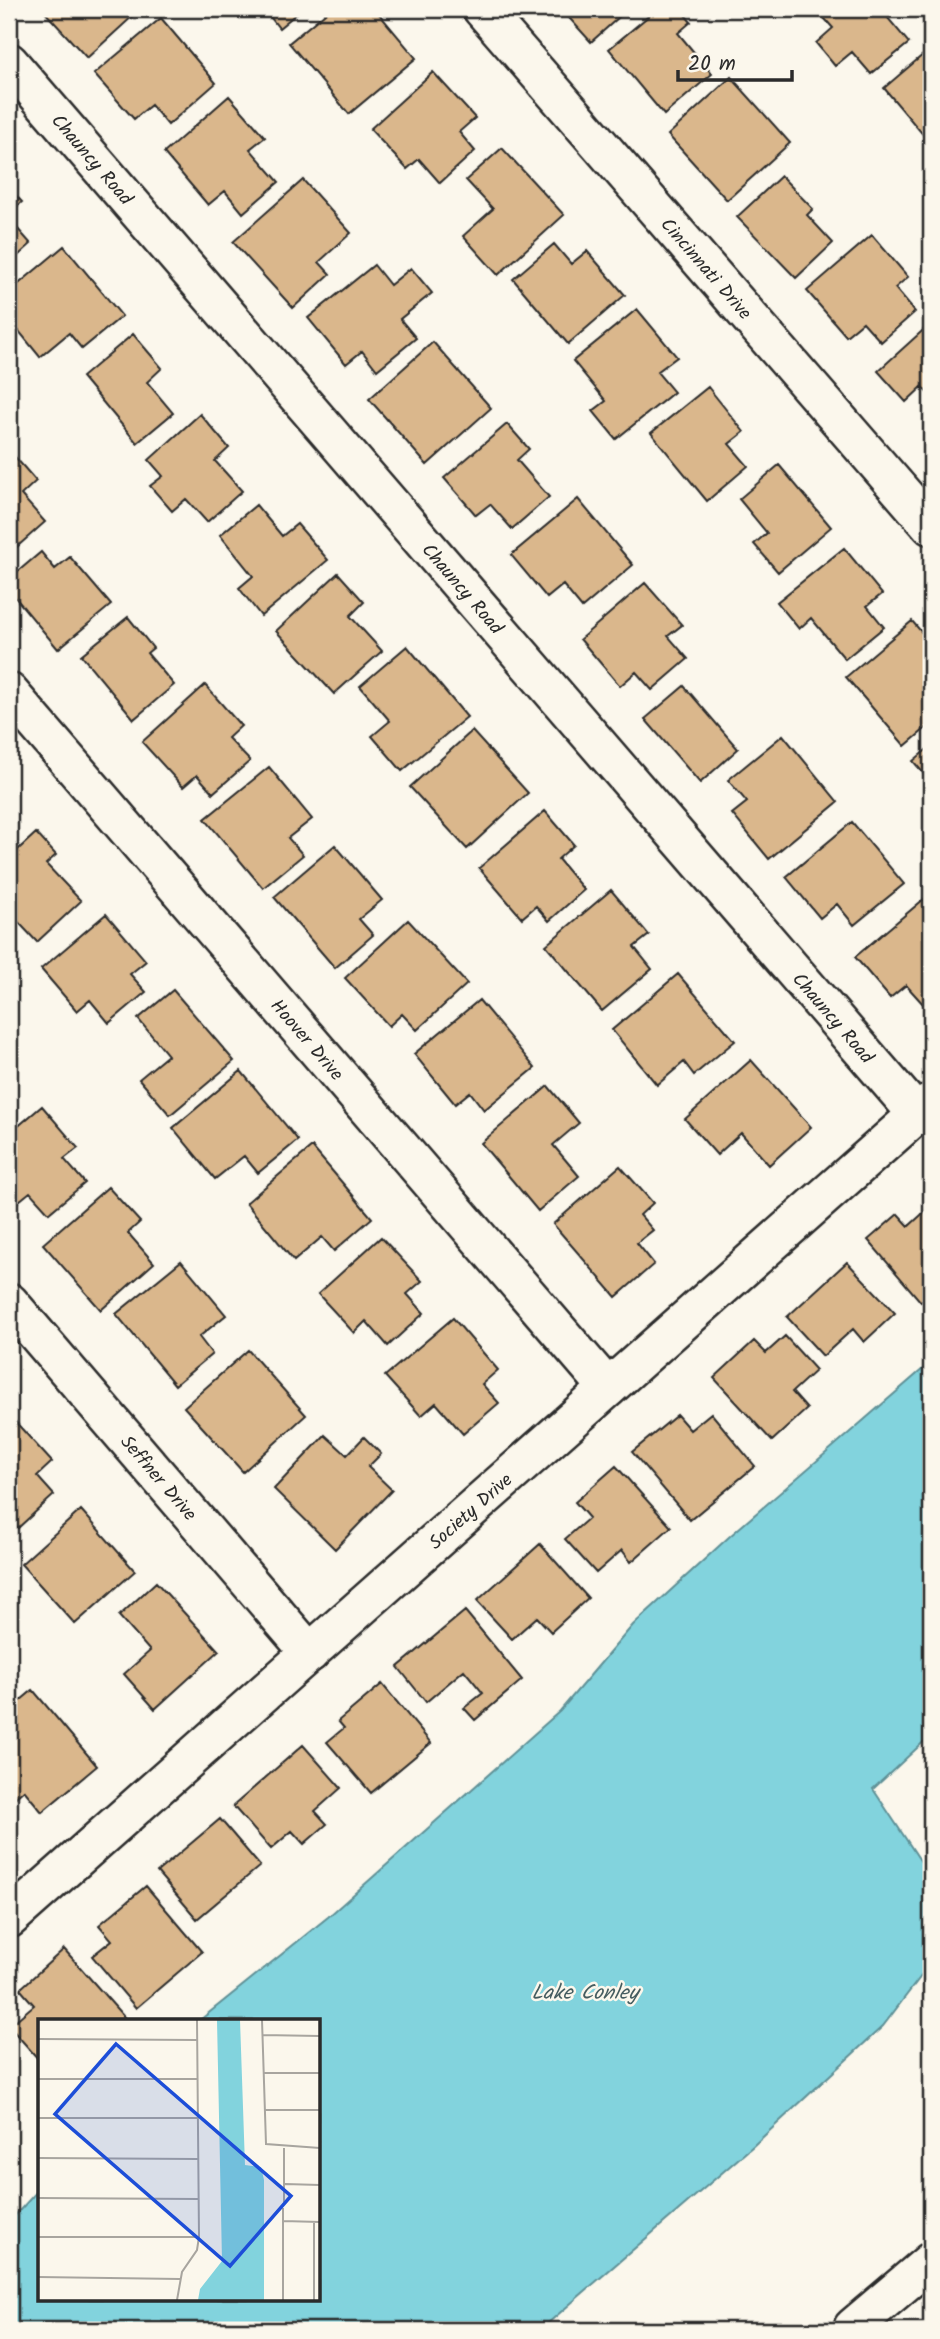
<svg xmlns="http://www.w3.org/2000/svg" width="940" height="2339" font-family="Kalam,sans-serif">
  <rect width="100%" height="100%" fill="#fbf7ec"/>
  <filter id="ink" filterUnits="userSpaceOnUse"><feTurbulence type="fractalNoise" baseFrequency=".0143" numOctaves="2"/><feDisplacementMap in="SourceGraphic" scale="14" xChannelSelector="R" yChannelSelector="G"/><feConvolveMatrix kernelMatrix="1 2 1 2 8 2 1 2 1" color-interpolation-filters="sRGB"/></filter>
  <g filter="url(#ink)">
    <!-- water -->
    <path fill="#82d3dd" stroke="#5f9096" stroke-width="2" d="M931,1362V1735L873,1789L931,1877V1963L883,2026L753,2146L540,2330H9V2222L40,2188V2299H318V2021L200,2020L328,1917L560,1711L633,1625L730,1536Z"/>
    <!-- building -->
    <path fill="#dab78c" stroke="#2b2b2b" stroke-width="2" d="M42,9H129L134,15L87,58Z
      M264,9H302L279,28Z
      M330,9H375L416,58L349,114L289,43Z
      M561,9H628L591,42Z
      M657,9H680L691,22L678,33L712,74L664,115L609,49Z
      M816,9H885L882,11L909,43L871,74L852,52L835,66L816,43L833,28Z
      M161,18L216,83L168,125L151,105L134,119L94,74Z
      M931,48V144L884,88Z
      M433,72L475,118L459,132L475,151L440,183L419,159L407,169L370,129Z
      M731,77L790,143L727,200L668,135Z
      M229,96L265,137L250,149L279,182L243,213L225,191L208,205L164,153Z
      M502,148L564,215L498,275L463,236L493,209L466,180Z
      M781,176L813,209L807,215L833,243L796,278L737,217Z
      M303,180L351,233L319,262L330,274L293,308L233,242Z
      M9,188L22,202L9,214Z
      M9,219L31,244L9,264Z
      M872,235L908,277L895,288L915,312L881,342L863,322L846,336L807,291Z
      M554,244L571,264L587,251L625,295L568,344L513,279Z
      M64,246L122,316L82,349L69,333L40,357L9,319V292Z
      M374,265L390,285L411,268L432,293L400,319L416,338L377,370L362,351L346,364L308,318Z
      M637,309L677,357L657,372L674,392L616,439L593,411L606,401L573,361Z
      M931,323V397L922,387L906,402L878,371Z
      M133,334L162,368L147,382L173,413L137,443L82,377Z
      M433,342L491,408L427,465L369,399Z
      M708,387L744,432L729,444L748,466L707,501L651,433Z
      M200,414L229,448L215,461L242,491L207,522L186,499L172,511L150,486L163,476L149,460Z
      M507,424L529,449L517,460L549,497L512,529L490,504L476,515L444,478Z
      M9,450L36,481L21,495L45,522L9,554Z
      M779,465L831,527L778,572L754,544L767,533L739,499Z
      M578,499L633,565L582,608L563,585L547,598L511,555Z
      M256,505L282,536L297,524L328,560L261,616L239,588L253,576L220,535Z
      M844,548L882,594L867,606L884,627L845,659L811,618L799,629L777,602Z
      M41,552L55,569L70,557L111,605L58,649L9,590V579Z
      M338,573L364,602L350,616L382,651L334,694L276,631Z
      M645,583L682,625L668,636L688,659L652,690L636,672L620,686L580,639Z
      M128,617L153,648L147,653L174,685L134,719L81,655Z
      M912,621L931,643V724L905,746L846,677Z
      M407,646L467,717L402,771L372,736L390,721L360,686Z
      M205,685L241,726L228,738L250,761L213,793L197,775L183,787L142,742Z
      M684,686L738,749L700,783L645,719Z
      M472,731L528,793L467,849L410,787Z
      M783,735L838,802L769,859L732,814L747,802L728,780Z
      M931,746V782L913,761Z
      M269,767L312,819L288,838L303,855L263,888L205,819Z
      M545,811L574,845L558,859L584,890L549,921L536,906L522,918L479,868Z
      M852,822L904,884L854,925L837,904L820,918L786,877Z
      M36,833L56,855L46,864L81,901L37,942L9,912V858Z
      M335,845L382,900L359,919L373,935L335,968L274,897Z
      M611,890L649,935L634,947L652,969L602,1011L546,945Z
      M924,899L931,908V999L924,1005L906,985L890,998L855,957Z
      M106,914L146,961L130,974L146,992L109,1023L90,1000L77,1011L41,969Z
      M408,920L467,984L417,1030L402,1014L389,1026L345,978Z
      M678,974L735,1041L694,1075L684,1062L657,1085L612,1030Z
      M173,990L234,1061L170,1115L139,1079L168,1055L138,1019Z
      M479,1000L535,1068L484,1110L470,1092L455,1104L414,1054Z
      M751,1060L811,1127L769,1165L741,1133L717,1155L685,1119Z
      M241,1071L298,1140L258,1173L244,1156L215,1179L173,1128Z
      M548,1086L579,1123L553,1145L579,1176L538,1211L481,1143Z
      M42,1106L78,1148L64,1159L85,1183L49,1213L30,1192L14,1205L9,1199V1134Z
      M312,1147L372,1218L334,1251L322,1237L294,1261L246,1203Z
      M620,1166L653,1203L640,1215L653,1230L637,1243L654,1264L616,1297L553,1224Z
      M108,1187L140,1222L128,1233L154,1263L101,1310L43,1244Z
      M931,1206V1293L921,1302L868,1240L898,1214L909,1226Z
      M381,1237L422,1281L407,1294L424,1313L388,1346L366,1321L354,1333L318,1294Z
      M181,1261L226,1315L199,1337L212,1354L175,1385L116,1314Z
      M847,1262L895,1313L864,1342L853,1329L823,1356L787,1317Z
      M453,1318L498,1370L482,1384L499,1403L463,1434L436,1403L421,1416L385,1376Z
      M785,1336L816,1370L792,1392L807,1409L772,1441L714,1378L754,1341L766,1353Z
      M248,1350L306,1415L243,1472L184,1407Z
      M711,1413L755,1466L690,1520L632,1452L677,1415L690,1430Z
      M11,1417L52,1462L37,1476L54,1495L18,1528L9,1518V1419Z
      M325,1435L347,1455L364,1437L381,1454L368,1467L392,1490L335,1549L274,1489Z
      M616,1466L671,1527L631,1562L622,1550L596,1573L565,1539L589,1518L575,1502Z
      M81,1510L135,1571L75,1624L21,1564Z
      M540,1544L588,1598L551,1632L537,1617L512,1639L477,1601Z
      M156,1582L219,1651L155,1709L124,1674L150,1651L119,1616Z
      M465,1611L522,1680L475,1720L464,1708L483,1693L464,1670L426,1702L398,1667Z
      M382,1684L431,1743L371,1793L327,1742L344,1728L338,1721Z
      M33,1690L97,1766L42,1812L24,1790L9,1803V1710Z
      M303,1745L341,1788L315,1811L327,1824L304,1844L292,1831L271,1849L233,1806Z
      M220,1819L260,1866L197,1919L157,1872Z
      M146,1886L202,1952L136,2008L92,1956L112,1940L99,1925Z
      M64,1949L124,2017L120,2021H40V2061L9,2026L34,2005L20,1989Z
      M9,2084L15,2100L9,2102Z"/>
    <g fill="none" stroke-linecap="round" stroke-linejoin="round">
      <!-- street casing -->
      <g stroke="#2b2b2b" stroke-width="42">
        <g id="street">
          <path id="s1" d="M482,9L931,526"/>
          <path id="s2" d="M9,62L917,1114"/>
          <path id="s3" d="M9,692L608,1388"/>
          <path id="s4" d="M9,1302L310,1653"/>
          <path id="s5" d="M9,1919L931,1102"/>
          <path d="M853,2327L931,2261"/>
        </g>
      </g>
      <!-- street -->
      <use href="#street" stroke="#fbf7ec" stroke-width="37"/>
    </g>
  </g>
  <g text-anchor="middle" stroke-width="5" stroke-linejoin="round" paint-order="stroke">
    <!-- street labels -->
    <g font-size="19" fill="#2b2b2b" stroke="#fbf7ec">
      <text dy="7" stroke="none"><textPath href="#s2" startOffset="128">Chauncy Road</textPath></text>
      <text dy="7" stroke="none"><textPath href="#s1" startOffset="343">Cincinnati Drive</textPath></text>
      <text dy="7" stroke="none"><textPath href="#s2" startOffset="695">Chauncy Road</textPath></text>
      <text dy="7" stroke="none"><textPath href="#s2" startOffset="1262">Chauncy Road</textPath></text>
      <text dy="7" stroke="none"><textPath href="#s3" startOffset="458">Hoover Drive</textPath></text>
      <text dy="7" stroke="none"><textPath href="#s4" startOffset="231">Seffner Drive</textPath></text>
      <text dy="7" stroke="none"><textPath href="#s5" startOffset="616">Society Drive</textPath></text>
    </g>
    <!-- water labels -->
    <g font-size="21" font-style="italic" fill="#455d60" stroke="#fbf7ec">
      <text x="585" y="1999">Lake Conley</text>
    </g>
  </g>
  <!-- overview -->
  <g transform="translate(38 2019)">
    <rect width="282" height="282" fill="#fbf7ec"/>
    <path d="M179,1H202L207,146L223,148L226,161V281H160L162,270L184,242Z" fill="#82d3dd"/>
    <path fill="none" stroke="#a8a59f" stroke-width="2" d="M224,1L228,125L282,129M224,16L282,17M0,20L159,21M225,54H282M0,60H160M226,91H282M0,99H160M246,129V183M0,139L160,140M247,165L282,166M0,179L161,180M245,189V281M245,202L282,203M276,202V281M0,218H161M0,258L142,260M139,281L144,253L159,231L161,218L159,1"/>
    <path fill="#1d4ed8" fill-opacity="0.15" stroke="#1d4ed8" stroke-width="3.5" d="M78,25L253,177L192,247L17,95Z"/>
    <rect width="282" height="282" fill="none" stroke="#2b2b2b" stroke-width="3.5"/>
  </g>
  <!-- margin -->
  <rect width="940" height="2339" fill="none" stroke="#fbf7ec" stroke-width="35"/>
  <rect x="18" y="18" width="905" height="2304" fill="none" stroke="#2b2b2b" stroke-width="2.5" filter="url(#ink)"/>
  <!-- scale -->
  <path d="M678 70v10h114v-10" fill="none" stroke="#2b2b2b" stroke-width="3.5"/>
  <text x="688" y="70" font-size="21" fill="#2b2b2b" stroke="#fbf7ec" stroke-width="5" paint-order="stroke">20 m</text>
</svg>
